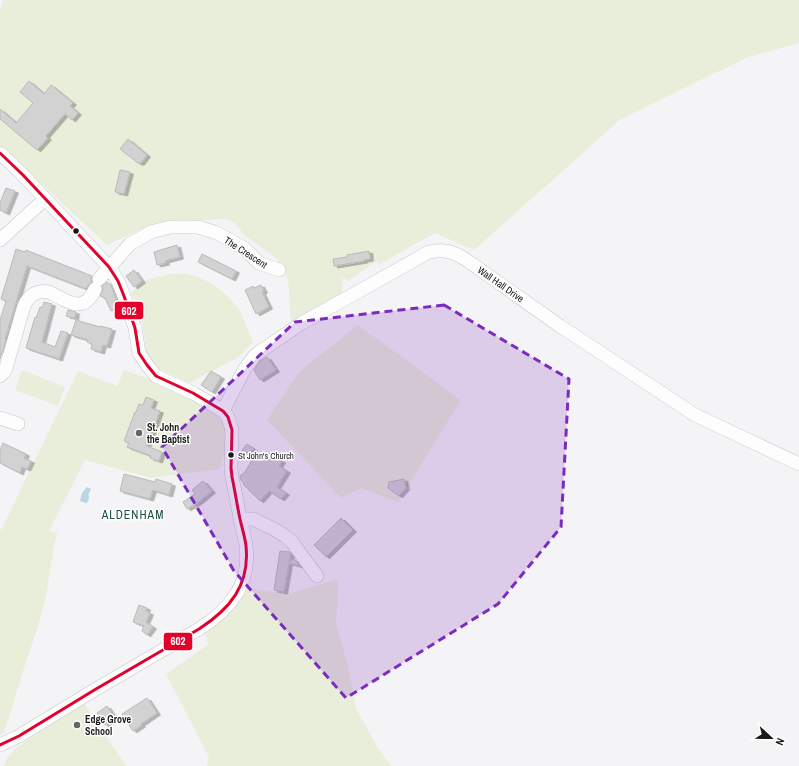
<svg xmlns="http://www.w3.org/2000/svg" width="799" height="766" font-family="'Archivo Narrow',sans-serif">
  <defs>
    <filter id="shadow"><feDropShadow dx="3.5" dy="2" stdDeviation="0" flood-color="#0004"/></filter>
  </defs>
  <rect width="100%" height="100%" fill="#f4f4f6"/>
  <!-- green -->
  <path fill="#e9eeda" d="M3,0H799V43L748,57L621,119L474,250L435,233L378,265L377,261L348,281L342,278L343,282L341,299L291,325L288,280L277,259L244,235L236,224L227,219L155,223L107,245L0,145V11Z
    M172,274C176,274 182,273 187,274C207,278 226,291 238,308C244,318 248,331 253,342L239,357L189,383L160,369L150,361L146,353L142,317L131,292L149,279Z
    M358,325L461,400L398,502L361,488L341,498L267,420L300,371Z
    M22,370L65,387L58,406L15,390Z
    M124,370L156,381L222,414L228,441L219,469L151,478L85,460L49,531L57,532C52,553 50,575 46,596C40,624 29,651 21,678C15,697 10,716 3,734L0,735V529L1,530L78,371L117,386Z
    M337,579L338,587L336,624L348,666L356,708L379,750L392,766H207L209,757L166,674L209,644L204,630L242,588L289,594Z
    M84,703L126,766H4L7,758L17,747Z"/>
  <!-- water -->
  <path fill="#b8d6e4" d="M87,487L91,489L88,495L89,496L88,502L86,503L80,501L82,493Z"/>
  <!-- building -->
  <path fill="#d3d2d3" stroke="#bbbabb" filter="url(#shadow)" d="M29,81L44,94L51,85L73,103L70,106L78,113L72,120L65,114L46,136L48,138L37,150L0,119V109L16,123L33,103L20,92Z
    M128,139L147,155L141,163H138L120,149Z
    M120,170L130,172L124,194L115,192Z
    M6,188L15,191L6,213L0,210V203Z
    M177,245L180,257L165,261L166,263L157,265L154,252Z
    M16,249L25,252L26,250L92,276L91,278L92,282L88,285L86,289L27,266L5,339L6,340L0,359V320L6,301L1,299Z
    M369,251L370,259L364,260V261L334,266L333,259L347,257V255Z
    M202,254L236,271L232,279L198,262Z
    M134,270L142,281L134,287L126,276Z
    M107,282L111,285L119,307L111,311L105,298L100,296L103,289L102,286Z
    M261,285L264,291L262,292L269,307L256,314L245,290L253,286L254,288Z
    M44,302L52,304L42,342L55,347L61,331L68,333L59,359L26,348L35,317L36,318L40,307L42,308Z
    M68,310L76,312L75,318L66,316Z
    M76,320L100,327V326L112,329L107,346L103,345L101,352L91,349L92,344L87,342L88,340L71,335Z
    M267,357L276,370L260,380L254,370L260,361Z
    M211,371L221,377L212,392L201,385Z
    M146,397L154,400L151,408L160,411L147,446L162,452L159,461L150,458L151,456L127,447L129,443L124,441L135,412H136L139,404L143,405Z
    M3,443L26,454L24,458L31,461L27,469L22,467L20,473L0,463V450Z
    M247,444L254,449L249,454L242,450Z
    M270,453L282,461L279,466L287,471L277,487L286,493L281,499L269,491L260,501L243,484L244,483L241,480L240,476L245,472L256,454L265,460Z
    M124,474L155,482L156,479L172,484L169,495L153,490L150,499L120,491Z
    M404,479L406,488L399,496L388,488L389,482Z
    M203,481L212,491L200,501L187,509L183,502L195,494L192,490Z
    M341,518L353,530L326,557L314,545Z
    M280,551L290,552L291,554L289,562L294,559L300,566L289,563L284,592L274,590Z
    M139,605L147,608L146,611L150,613L146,622L153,627L147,635L142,631L144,626L133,622Z
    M147,698L157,713L141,724L142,725L133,731L122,714Z
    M107,706L115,718L105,725L97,713Z"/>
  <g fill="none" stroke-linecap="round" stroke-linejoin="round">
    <!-- minor casing -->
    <g stroke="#c6c7c8" stroke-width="14">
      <path id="minor" d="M0,153L23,175L109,267L118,281L124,296L135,328L139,353L147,365L156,376L193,393L223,411L228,417L232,430L231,468L232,477C235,491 238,505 240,519C242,528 245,537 246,546C248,563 245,582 235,596C226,610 213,620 199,629L96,689L19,736L0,745
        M0,240L45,199
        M99,279L130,244L151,232L170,227H198L217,233L244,248L259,263L279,270
        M0,376L4,372L6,368L24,306C29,295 36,290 49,292C67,301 84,315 95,289
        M223,411L244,370L255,355L302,323L429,252C444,249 452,251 465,259L560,326L695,415L799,464
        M0,418L18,424
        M240,519H253L272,528L285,536L292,542L317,576"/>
    </g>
    <!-- minor -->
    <use href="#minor" stroke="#fdfdfe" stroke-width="13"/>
    <!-- bus-1 casing -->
    <g stroke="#fff" stroke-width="6">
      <path id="bus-1" d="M0,153L23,175L109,267L118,281L124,296L135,328L139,353L147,365L156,376L193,393L223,411L228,417L232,430L231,468L232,477C235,491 237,505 240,519C242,528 245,537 246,546C250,585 230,609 199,629L96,689L19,736L0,745"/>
    </g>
    <!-- bus-1 -->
    <use href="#bus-1" stroke="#e4002b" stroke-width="3"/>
  </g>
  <!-- marked area -->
  <path fill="#7b2cbf" fill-opacity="0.2" stroke="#7b2cbf" stroke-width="3" stroke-dasharray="8 5" stroke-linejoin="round" d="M444,305L569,379L561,527L498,604L346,698L234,571L162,447L295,322Z"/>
  <!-- markers -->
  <g fill="#181819" stroke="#fff" stroke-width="1.5">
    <circle cx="76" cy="231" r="3.5"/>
    <circle cx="231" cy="455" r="3.5"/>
  </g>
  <g fill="#656566" stroke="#fff" stroke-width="1.5">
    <circle cx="139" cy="433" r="4"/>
    <circle cx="77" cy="725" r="4"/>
  </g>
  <g text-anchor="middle" stroke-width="3" stroke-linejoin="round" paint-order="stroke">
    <!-- bus labels -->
    <g font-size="9" fill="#181819" stroke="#fff" text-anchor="start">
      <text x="238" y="459">St John's Church</text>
    </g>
    <!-- street labels -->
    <g font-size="10" fill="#181819" stroke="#fff">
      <text transform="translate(246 252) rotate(33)" y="4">The Crescent</text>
      <text transform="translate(501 284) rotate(35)" y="4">Wall Hall Drive</text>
    </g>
    <!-- poi labels -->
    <g font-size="10" font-weight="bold" fill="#181819" stroke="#fff" text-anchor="start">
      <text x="147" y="431">St. John<tspan x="147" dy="12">the Baptist</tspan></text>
      <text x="85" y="723">Edge Grove<tspan x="85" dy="12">School</tspan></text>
    </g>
    <!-- quarter labels -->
    <g font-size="12" letter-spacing="1" fill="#1a4e3f" stroke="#fff">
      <text x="133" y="519">ALDENHAM</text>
    </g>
  </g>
  <g stroke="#fff" stroke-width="1.5">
    <rect x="114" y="301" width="30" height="19" rx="4" fill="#e4002b"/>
    <rect x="163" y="632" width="30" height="19" rx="4" fill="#e4002b"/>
  </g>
  <g font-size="11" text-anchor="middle" font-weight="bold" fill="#fff">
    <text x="129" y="315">602</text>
    <text x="178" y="645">602</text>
  </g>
  <!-- north arrow -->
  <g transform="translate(771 738) rotate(112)" stroke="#ffffff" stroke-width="3" paint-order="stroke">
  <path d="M0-3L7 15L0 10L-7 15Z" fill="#181819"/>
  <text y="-6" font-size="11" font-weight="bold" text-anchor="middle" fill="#181819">N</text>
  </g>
</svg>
